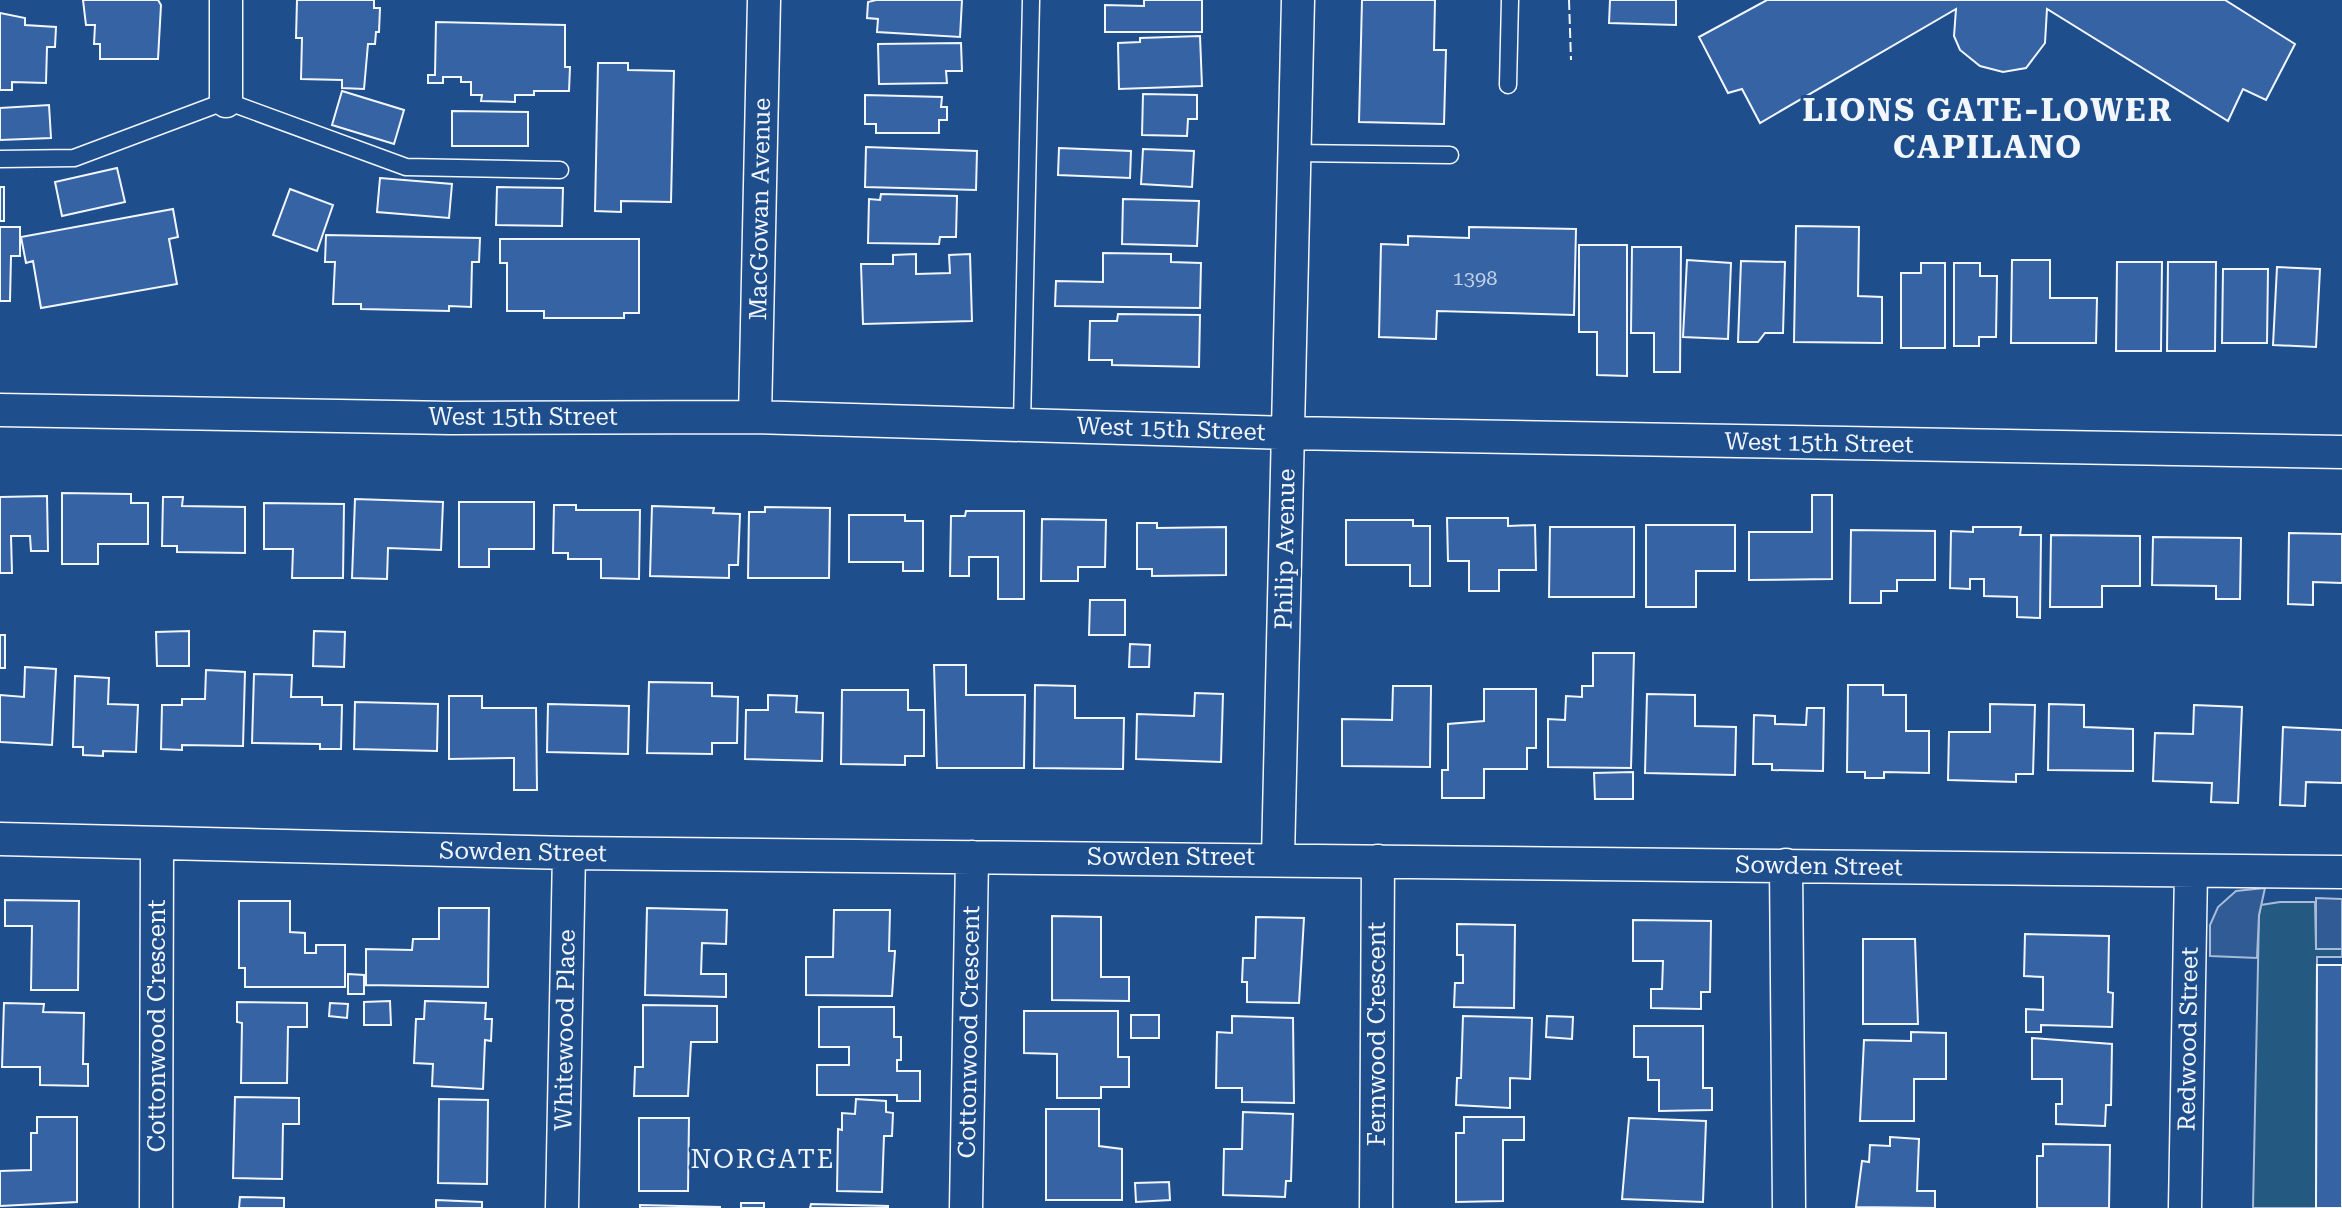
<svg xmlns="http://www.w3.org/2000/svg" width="2342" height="1208" font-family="'Roboto Serif',serif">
  <rect width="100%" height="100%" fill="#1f4e8c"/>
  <!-- green -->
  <path fill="#245a82" stroke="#a8bbd7" stroke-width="2" d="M2280,902H2315L2316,949H2342V957H2317L2316,1208H2253L2259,915L2261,905Z"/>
  <!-- parking -->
  <path fill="#305b95" stroke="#a8bbd7" stroke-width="2" d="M2265,888L2259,915L2257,958L2210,956V925L2218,907L2236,891Z
    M2316,898L2342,899V949H2316Z"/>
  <!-- building -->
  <path fill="#3563a3" stroke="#f2f6ff" stroke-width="2" d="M83,0H158L161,5L158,59H100V44H94L95,25H86Z
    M297,0H374V8H380L379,32H376L375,44H368L364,89L342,88V80L301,79L302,38H296Z
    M876,0H962L960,37L877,32L878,19L867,18L868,2Z
    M1144,0H1202V32H1105V5L1144,6Z
    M1362,0H1435L1434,50H1446L1444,124L1359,122Z
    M1610,0H1676V25L1609,23Z
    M1767,0H2225L2295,44L2266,100L2243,89L2228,121L2047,9L2045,43L2026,68L2003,72L1980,66L1960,50L1954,36L1956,9L1760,123L1742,89L1728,93L1699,37Z
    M0,13L25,18V25L56,27L55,47H47L46,83L12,82V90H0Z
    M436,22L565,25V67H570L569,91H534V95H515V102L481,101L482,95H471V82H461V77H443V83H428V75H435Z
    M1200,36L1202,86L1119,89L1118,43L1140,42V38Z
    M961,43L962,71H946L947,83L879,84L878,44Z
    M598,63H628V70L674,71L671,202L621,201V212L595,211Z
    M342,91L404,110L394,144L332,125Z
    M1143,94L1197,95V119H1188L1187,136L1142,135Z
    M865,95L942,97L941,107H947V120H939V133H876V124H865Z
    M49,105L51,138L0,140V108Z
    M452,111L528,112V146H452Z
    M866,147L977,151L976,190L865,187Z
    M1059,148L1131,151L1130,178L1058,175Z
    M1143,149L1194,151L1192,187L1141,184Z
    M117,168L125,202L62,216L55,182Z
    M380,178L452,184L449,218L377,212Z
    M0,187H4V221H0Z
    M497,187L563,188L562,226L496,225Z
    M290,189L333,205L317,251L273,235Z
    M881,194L957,196L956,237H940L939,244L868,243L869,199L880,200Z
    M1123,199L1199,201L1197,246L1122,244Z
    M173,209L178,237L169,239L177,284L41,308L33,261L26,263L21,237Z
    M1796,226L1859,227L1858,296L1882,297V343L1794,342Z
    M0,227H20V256H11L10,301H0Z
    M1469,227L1576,229L1574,315L1437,311L1436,339L1379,337L1381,244L1408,245V236L1469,238Z
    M326,235L480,238L479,262H472L471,307L449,306V311L361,309V304H333L335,262H325Z
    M500,239H639V313H624V318H544V311H507V263H500Z
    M1579,245H1627V376L1597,375V332H1579Z
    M1632,247H1681L1680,372H1654V333H1631Z
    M1103,253L1171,254V262L1201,263L1200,308L1055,306L1056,281L1103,282Z
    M916,254V274L950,273L949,255L970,254L972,321L863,324L861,264H893V255Z
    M1687,260L1731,263L1728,339L1683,337Z
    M2012,260H2050V298H2097L2096,343H2011Z
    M1741,261L1785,262L1783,333H1765L1758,342H1738Z
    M2117,262H2162L2161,351H2116Z
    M2168,262H2216L2215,351H2167Z
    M1921,263H1945V348H1901V273H1921Z
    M1954,263H1980V276H1997L1996,337H1979V346H1954Z
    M2277,267L2320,269L2316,347L2273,345Z
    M2223,269H2268L2267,343H2222Z
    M1118,314L1200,315L1199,367L1112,365V360H1089L1090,321H1117Z
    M62,493L131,494V503H148V544H98V564H62Z
    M1812,495H1832V579L1749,580V532H1812Z
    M47,496L48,551H31L30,536H11L12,573H0V497Z
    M163,497H183L182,506L245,507V553L177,552V546H162Z
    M355,499L443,502L441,550L388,548L387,579L352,578Z
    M459,502H534V549H489V567H459Z
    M264,503L344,504L343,578H292L293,549H264Z
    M554,505H576V510H640L639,579L601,578V559H568V553H553Z
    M652,506L714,508L713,513L740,514L738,565H729V578L650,576Z
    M765,507L830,508L829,578H748L749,512H765Z
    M966,511H1024V599H998V557H969V576H950L951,516H965Z
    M849,515H905V521H923V571H903V562H849Z
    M1447,518H1508V526L1535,525L1536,570H1499V591H1469V561H1448Z
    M1042,519L1106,520L1105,567H1078V581H1041Z
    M1346,520H1413V526H1430V586H1410V565H1346Z
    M1137,523H1157V528L1226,527V575L1152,576V569H1137Z
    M1646,525H1735V571H1696V607H1646Z
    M1550,527H1634V597H1549Z
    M1973,527H2021L2020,535H2041L2040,618L2017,617V597L1984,596V579H1970V589L1950,588L1951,531L1973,532Z
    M1851,530L1935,531V580H1897V591H1881V603H1850Z
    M2289,533L2342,534V583L2313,582V605L2288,604Z
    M2051,535L2140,536V586H2102V607H2050Z
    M2153,537L2241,538L2240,599H2216V586L2152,585Z
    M1090,600H1125V635H1089Z
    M189,631V666H157L156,632Z
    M314,631L345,632L344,667L313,666Z
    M0,635H5V668H0Z
    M1130,644L1150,645L1149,667H1129Z
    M1593,653H1634L1631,768L1548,767V719L1565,720L1566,696L1582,697V686H1593Z
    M934,665H966V695H1025L1024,768H937Z
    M25,667L56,669L52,745L0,742V695L24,697Z
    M206,670L245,672L243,746L182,745V750L161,749L162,705H182V699H205Z
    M254,674L292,675L291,697H322V705H342L341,749H320V744L252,743Z
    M75,676L109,678L108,704L138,705L136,752L103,751V756L83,755V747H73Z
    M649,682L712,683V696L738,697L737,743H712V754L647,753Z
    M1035,685L1075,686V718H1124L1123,769L1034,768Z
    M1848,685H1883V695H1906V731H1929V773L1884,772V778H1865V772H1847Z
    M1393,686H1431L1430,767L1342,766V719L1392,720Z
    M1484,689H1536V748H1527V769H1484V798H1442V770H1448V724L1484,721Z
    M842,690H908V710H924V756H905V765L841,764Z
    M1195,693L1223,694L1221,762L1136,759L1137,714L1194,716Z
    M1647,694L1695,695V726L1736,727L1735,775L1645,773Z
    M768,695L797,696L796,712L823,713L822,761L745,759L746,710H768Z
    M449,696H482V708H536L537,790H514V758L449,759Z
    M355,702L438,704L437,751L354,749Z
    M548,704L629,706L628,754L547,752Z
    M1990,704L2035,705L2033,774H2016V782L1948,780L1949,732H1990Z
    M2049,704L2084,705V727L2133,729V771L2048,770Z
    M2194,705L2242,707L2238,803L2211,802L2212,783L2153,781L2155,733L2193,734Z
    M1807,708H1824L1823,771L1772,770V764H1753L1754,715L1775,716V724L1806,725Z
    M2283,727L2342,730V783L2306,782L2305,806L2280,805Z
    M1633,772V799H1595L1594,773Z
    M5,900L79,901L78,990H31L32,926H5Z
    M239,901H290V932L305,933V953H316V945H345V987H245V968H239Z
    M439,908H489L488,987L366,985V949L412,950L413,939H439Z
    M647,908L727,910L726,944L702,943L701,974H726V997L645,995Z
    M834,910H890L889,951H895L892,996L806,995V957H833Z
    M1052,916L1101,917V977H1129V1001L1052,1000Z
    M1256,917L1304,918L1299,1003L1247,1002V982H1242L1243,958H1255Z
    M1633,920L1711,921L1710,992H1701V1009L1651,1008V989H1662L1663,961H1633Z
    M1457,924L1515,925L1514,1008L1454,1007L1455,983H1463V955H1457Z
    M2025,934L2109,936L2108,992L2113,993L2112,1027L2041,1025V1032H2026V1009L2043,1010V977L2024,976Z
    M1863,939H1915L1918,1024H1863Z
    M2317,965H2342V1208H2316Z
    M348,974L364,975V994H348Z
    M390,1001L391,1025H364V1002Z
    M425,1001L486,1003L485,1019H492L491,1041L485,1040L483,1089L432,1086L433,1064L414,1063L416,1019H424Z
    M237,1002L307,1003V1027H288L287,1083H241L242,1023L237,1022Z
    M4,1003L44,1004L43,1012L84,1013L83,1064H88V1086L40,1085V1067H2Z
    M330,1003L348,1004L347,1018L329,1016Z
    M643,1005L717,1006V1042H691L688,1096H634L635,1067H643Z
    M819,1007H894V1037H901V1060H897V1071H920V1101H897V1095H817V1065H849V1047H819Z
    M1024,1011H1118V1057H1129V1087H1101V1098H1057V1054L1024,1053Z
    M1131,1015H1159V1038H1131Z
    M1232,1016L1293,1018L1294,1103L1242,1102V1088H1216L1217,1032L1232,1033Z
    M1463,1016L1532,1018L1530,1079L1510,1078V1108L1456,1105L1457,1078H1461Z
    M1547,1016L1573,1017L1572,1039L1546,1037Z
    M1634,1026H1703V1088H1712V1110L1659,1111V1080H1648V1057H1634Z
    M1911,1032L1946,1033V1079H1914V1121H1860L1864,1040L1911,1041Z
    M2032,1038L2112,1044L2111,1105H2106L2105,1126L2056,1124V1104H2062V1079H2032Z
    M235,1097L299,1098V1124H283L282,1179L233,1178Z
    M439,1099L488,1100L487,1184L438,1183Z
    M856,1099L886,1101V1112L893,1113L892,1136H884L882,1192L837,1191L838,1129L842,1130V1113L855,1114Z
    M1046,1109H1099V1146L1122,1149V1200H1046Z
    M1243,1112L1293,1114L1291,1181H1286L1285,1197L1223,1195L1224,1149H1242Z
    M37,1117H77V1202L0,1206V1171L31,1170V1133H37Z
    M1464,1117H1524V1140H1503V1201L1456,1202V1133H1464Z
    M639,1118H689L688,1191H639Z
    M1629,1118L1706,1121L1703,1202L1622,1199Z
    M1890,1137L1919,1139L1917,1191H1935V1208L1856,1207L1862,1161L1869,1162L1870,1145L1890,1146Z
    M2043,1144L2110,1145L2109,1208H2037V1156H2043Z
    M1169,1182L1170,1200L1136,1202L1135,1183Z
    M240,1197L284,1198V1208H239Z
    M436,1200L482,1202V1208H436Z
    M741,1203H764V1208H741Z
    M811,1204L888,1206V1208H810Z
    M640,1205L720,1207V1208H640Z"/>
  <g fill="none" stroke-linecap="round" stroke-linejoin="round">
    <!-- service casing -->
    <g stroke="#f2f6ff" stroke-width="19">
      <path id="service" d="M1508,85L1510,0
        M1294,153L1450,155
        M0,159L74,158L226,101L406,167L560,170
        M1022,424L1031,0"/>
    </g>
    <!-- minor casing -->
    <g stroke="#f2f6ff" stroke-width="35">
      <path id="minor" d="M226,0V101
        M0,410L451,418L755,417L1288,433L2342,452
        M755,417L764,0
        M0,839L569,853L2342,872
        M1278,858L1298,0
        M1786,865L1789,1208
        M156,1208L157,845
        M562,1208L569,853
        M966,1208L972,857
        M1376,1208L1378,861
        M2185,1208L2191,871"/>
    </g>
    <!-- service -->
    <use href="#service" stroke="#1f4e8c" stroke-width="16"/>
    <!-- minor -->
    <use href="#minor" stroke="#1f4e8c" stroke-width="32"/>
    <!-- fence -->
    <path stroke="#f2f6ff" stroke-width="2" stroke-dasharray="10 4" stroke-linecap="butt" d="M1569,0L1571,60"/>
  </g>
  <g text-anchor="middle" stroke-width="6" stroke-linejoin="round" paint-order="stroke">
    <!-- number labels -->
    <g font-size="20" fill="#c3d1e8">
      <text x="1475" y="285">1398</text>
    </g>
    <!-- street labels -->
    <g font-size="24" fill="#f2f6ff" stroke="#1f4e8c">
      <text transform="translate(760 209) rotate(-89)" y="8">MacGowan Avenue</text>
      <text x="523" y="425">West 15th Street</text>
      <text transform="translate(1171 429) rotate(2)" y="8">West 15th Street</text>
      <text transform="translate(1819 443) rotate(1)" y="8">West 15th Street</text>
      <text transform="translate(1285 549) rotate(-89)" y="8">Philip Avenue</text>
      <text transform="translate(523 852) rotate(1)" y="8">Sowden Street</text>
      <text x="1171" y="865">Sowden Street</text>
      <text transform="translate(1819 866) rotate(1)" y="8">Sowden Street</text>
      <text transform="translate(157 1026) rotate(-90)" y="8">Cottonwood Crescent</text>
      <text transform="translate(565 1030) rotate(-89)" y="8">Whitewood Place</text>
      <text transform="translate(969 1032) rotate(-89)" y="8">Cottonwood Crescent</text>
      <text transform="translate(1377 1034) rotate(-90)" y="8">Fernwood Crescent</text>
      <text transform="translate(2188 1039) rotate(-89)" y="8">Redwood Street</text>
    </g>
    <!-- neighbourhood labels -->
    <g font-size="26" letter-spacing="2" fill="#f2f6ff" stroke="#1f4e8c">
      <text x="763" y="1168">NORGATE</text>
    </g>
    <!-- district labels -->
    <g font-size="32" font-weight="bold" letter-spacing="2" fill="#f2f6ff" stroke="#1f4e8c">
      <text x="1988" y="121">LIONS GATE-LOWER<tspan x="1988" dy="37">CAPILANO</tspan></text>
    </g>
  </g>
</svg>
